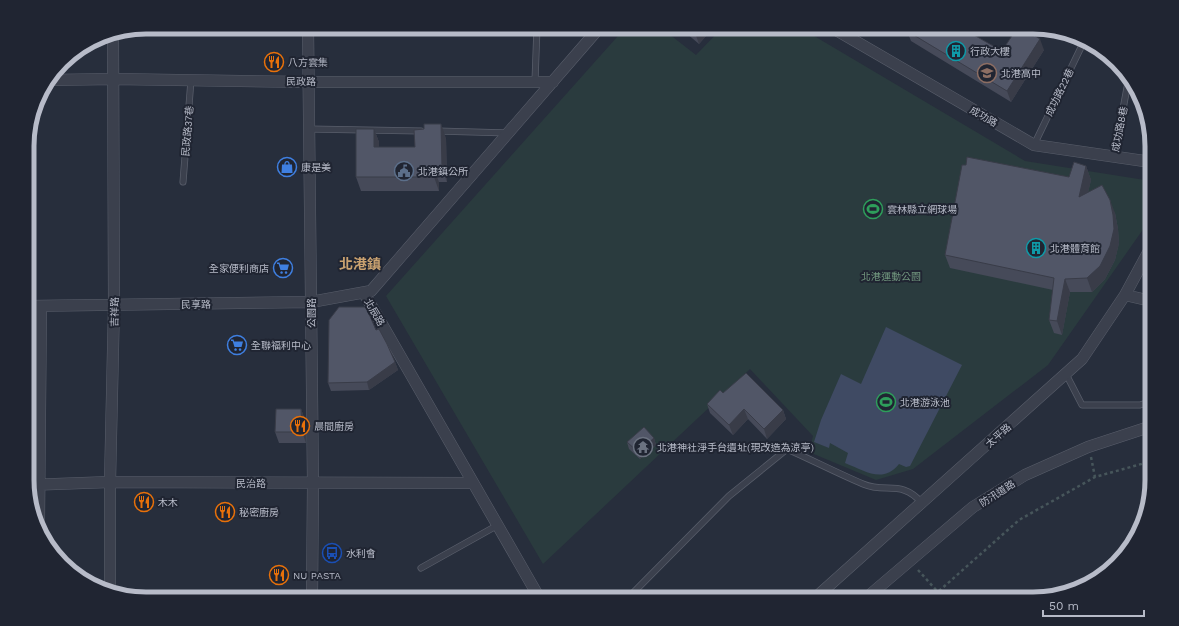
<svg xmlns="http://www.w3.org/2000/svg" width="1179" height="626" font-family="'Work Sans','Noto Sans TC',sans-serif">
  <rect width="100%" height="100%" fill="#272e3c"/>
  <!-- green -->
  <path fill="#2a3b3e" d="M626,27H660L696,55L723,27H799L1025,161L1151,181V218L1048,365L913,469L876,480L809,452L813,436L750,369L543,564L386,296Z"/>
  <!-- water -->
  <path fill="#3f4a63" d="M886,327L962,365L910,466L906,467L899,464C883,484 865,471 845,463L848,453L830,443L829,448L814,442L821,420L841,374L861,384Z"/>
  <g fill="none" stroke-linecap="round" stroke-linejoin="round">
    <!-- lane casing -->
    <g stroke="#595e6b" stroke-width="7">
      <path id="lane" d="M535,81L537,27
        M309,129L421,131
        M437,131L509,133
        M1034,145L1085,39
        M1114,157L1129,77
        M183,182L191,80
        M1066,374L1082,405H1140L1152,401
        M421,568L498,525
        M627,599L729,496L787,449C812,460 837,473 863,484C886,494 901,479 922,503"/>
    </g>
    <!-- street casing -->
    <g stroke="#595e6b" stroke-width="12">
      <path id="street" d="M308,27L313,483L312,599
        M831,27L1034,145L1151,162
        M49,80L114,79L309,82H553
        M364,293L540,599
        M1125,295L1151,301
        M28,306L311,302L371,291L600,27
        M28,485L110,482L473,483
        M39,522L41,306
        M110,591V482L114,305L113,33
        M814,599L1082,359L1125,295L1151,247
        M865,599L973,507L1025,475L1088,447L1152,426"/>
    </g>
    <!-- path -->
    <path stroke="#47565b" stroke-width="2.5" stroke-dasharray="3 3" stroke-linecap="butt" d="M1091,457L1095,477
      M918,570L938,592
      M930,599L1019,520L1095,477L1152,461"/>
    <!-- lane -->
    <use href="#lane" stroke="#3b404d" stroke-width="5.5"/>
    <!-- street -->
    <use href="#street" stroke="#3b404d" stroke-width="11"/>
  </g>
  <!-- wall -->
  <path fill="#464a59" d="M679,27H714L699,44Z
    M907,31L1002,51L1044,50L1011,102L911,41Z
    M374,129L379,142V147H415L446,138L447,182H439V191H361L356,177Z
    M966,165L1069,177L1086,166L1091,180L1088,192L1115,213L1118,229L1119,243L1115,260L1105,279L1092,292H1070L1062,335L1054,333L1049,320L1053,290L950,268L945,255Z
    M376,330L395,362L398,370L369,390L331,391L328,383Z
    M723,393L783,410L786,419L767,439L748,419L733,435L710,413L707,404Z
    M301,409L305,420L306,443H279L275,432Z
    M654,438L656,445L640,459L629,449L627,442Z"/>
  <!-- shaded-wall -->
  <path fill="#393c48" d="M697,27H714L699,44L694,30Z
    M1040,39L1044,50L1011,102L1007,91Z
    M441,124L446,138L447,182L442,169Z
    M374,129L379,142V161L374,147Z
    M1086,166L1091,180L1084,210L1079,197Z
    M434,169L439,182V191L434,177Z
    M1110,200L1115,213L1118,229L1119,243L1115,260L1105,279L1092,292L1087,278Z
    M1065,279L1070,292L1062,335L1057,321Z
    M395,362L398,370L369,390L367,382Z
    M301,409L305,420L306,443L302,432Z
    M744,409L748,419L733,435L729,425Z
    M783,410L786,419L767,439L764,429Z
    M654,438L656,445L640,459L638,452Z"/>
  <!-- building -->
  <path fill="#515667" stroke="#393c48" d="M690,27H697L694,30Z
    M909,27H960L1002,51L1015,31L1023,35L1026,30L1040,39L1007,91L907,31Z
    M424,124H441L442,169H434V177H356V129H374V147H415L414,130L424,129Z
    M967,157L1069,177L1074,162L1086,166L1079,197L1102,185L1110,200L1113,215L1114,229L1110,246L1100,266L1087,278L1065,279L1057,321L1049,320L1054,278L945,255L962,165H966Z
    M339,307H366L376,330L379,329L387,344L395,362L367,382L328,383L329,320Z
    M746,373L783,410L764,429L744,409L729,425L707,404L720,390L723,393Z
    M276,409H301L302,432H275Z
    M644,427L654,438L638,452L627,442Z"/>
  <!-- icons -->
  <defs>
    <g id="building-ring" transform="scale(1)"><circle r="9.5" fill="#202532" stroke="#0f9aa8" stroke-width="1.5"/><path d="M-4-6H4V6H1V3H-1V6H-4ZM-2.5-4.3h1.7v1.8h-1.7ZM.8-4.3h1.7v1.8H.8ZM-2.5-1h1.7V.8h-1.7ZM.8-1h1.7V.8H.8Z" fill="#0f9aa8"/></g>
    <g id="restaurant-ring" transform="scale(1)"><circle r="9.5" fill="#202532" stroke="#e8710a" stroke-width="1.5"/><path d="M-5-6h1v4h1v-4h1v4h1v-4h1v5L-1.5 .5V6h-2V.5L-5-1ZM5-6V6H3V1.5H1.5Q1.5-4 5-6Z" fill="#e8710a"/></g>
    <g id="school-ring" transform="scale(1)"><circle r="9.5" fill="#202532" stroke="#8d6e63" stroke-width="1.5"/><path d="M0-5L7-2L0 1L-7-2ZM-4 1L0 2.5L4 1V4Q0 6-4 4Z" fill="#8d6e63"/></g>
    <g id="shop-ring" transform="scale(1)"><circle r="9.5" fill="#202532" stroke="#3f7fe0" stroke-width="1.5"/><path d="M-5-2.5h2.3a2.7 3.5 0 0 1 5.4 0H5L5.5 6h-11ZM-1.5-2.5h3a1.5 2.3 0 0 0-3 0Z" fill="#3f7fe0"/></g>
    <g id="civic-ring" transform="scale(1)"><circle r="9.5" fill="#202532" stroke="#5c6f8a" stroke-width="1.5"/><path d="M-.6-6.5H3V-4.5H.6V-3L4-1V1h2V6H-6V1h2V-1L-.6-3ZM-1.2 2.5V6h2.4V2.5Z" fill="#5c6f8a"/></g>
    <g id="stadium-ring" transform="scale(1)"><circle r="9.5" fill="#202532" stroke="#2e9e5b" stroke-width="1.5"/><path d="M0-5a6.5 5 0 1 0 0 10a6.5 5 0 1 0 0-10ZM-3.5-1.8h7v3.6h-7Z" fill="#2e9e5b"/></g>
    <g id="supermarket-ring" transform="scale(1)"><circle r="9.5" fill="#202532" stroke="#3f7fe0" stroke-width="1.5"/><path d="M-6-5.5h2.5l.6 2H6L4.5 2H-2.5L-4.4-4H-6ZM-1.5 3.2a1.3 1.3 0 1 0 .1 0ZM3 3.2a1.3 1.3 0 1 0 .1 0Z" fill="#3f7fe0"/></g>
    <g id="temple-ring" transform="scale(1)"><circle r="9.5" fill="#202532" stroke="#6b7280" stroke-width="1.5"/><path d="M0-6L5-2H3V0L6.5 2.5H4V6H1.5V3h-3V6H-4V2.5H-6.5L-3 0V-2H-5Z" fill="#6b7280"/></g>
    <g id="bus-ring" transform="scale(1)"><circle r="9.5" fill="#202532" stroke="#1a4fb4" stroke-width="1.5"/><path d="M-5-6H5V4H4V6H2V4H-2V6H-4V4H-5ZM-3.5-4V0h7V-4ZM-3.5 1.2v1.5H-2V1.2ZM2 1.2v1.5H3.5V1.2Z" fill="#1a4fb4"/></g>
  </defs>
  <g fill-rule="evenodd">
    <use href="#building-ring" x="956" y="51"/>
    <use href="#restaurant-ring" x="274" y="62"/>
    <use href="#school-ring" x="987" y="73"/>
    <use href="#shop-ring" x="287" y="167"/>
    <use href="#civic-ring" x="404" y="171"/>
    <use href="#stadium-ring" x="873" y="209"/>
    <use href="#building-ring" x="1036" y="248"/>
    <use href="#supermarket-ring" x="283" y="268"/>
    <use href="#supermarket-ring" x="237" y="345"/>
    <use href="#stadium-ring" x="886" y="402"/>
    <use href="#restaurant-ring" x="300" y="426"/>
    <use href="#temple-ring" x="643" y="447"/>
    <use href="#restaurant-ring" x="144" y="502"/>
    <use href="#restaurant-ring" x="225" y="512"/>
    <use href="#bus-ring" x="332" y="553"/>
    <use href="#restaurant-ring" x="279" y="575"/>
  </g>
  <g text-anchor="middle" stroke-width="4" stroke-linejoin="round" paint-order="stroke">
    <!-- poi labels -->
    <g font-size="10" fill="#b7bbc8" stroke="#202532" text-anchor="start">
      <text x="970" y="55">行政大樓</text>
      <text x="288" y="66">八方雲集</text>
      <text x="1001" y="77">北港高中</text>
      <text x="301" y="171">康是美</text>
      <text x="418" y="175">北港鎮公所</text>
      <text x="887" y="213">雲林縣立網球場</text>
      <text x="1050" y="252">北港體育館</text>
      <text x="269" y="272" text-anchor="end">全家便利商店</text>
      <text x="251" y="349">全聯福利中心</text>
      <text x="900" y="406">北港游泳池</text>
      <text x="314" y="430">晨間廚房</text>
      <text x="657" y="451">北港神社淨手台遺址(現改造為涼亭)</text>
      <text x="158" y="506">木木</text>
      <text x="239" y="516">秘密廚房</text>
      <text x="346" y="557">水利會</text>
      <text x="293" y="579">NU PASTA</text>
    </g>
    <!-- street labels -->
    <g font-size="10" fill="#b7bbc8" stroke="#202532">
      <text transform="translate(301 81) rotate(1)" y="4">民政路</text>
      <text transform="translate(1059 92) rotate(-64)" y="4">成功路22巷</text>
      <text transform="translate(984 116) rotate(30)" y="4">成功路</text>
      <text transform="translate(1119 129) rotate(-79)" y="4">成功路8巷</text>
      <text transform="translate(187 131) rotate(-85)" y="4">民政路37巷</text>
      <text transform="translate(196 304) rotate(-1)" y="4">民享路</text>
      <text transform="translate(114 312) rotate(-89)" y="4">吉祥路</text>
      <text transform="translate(375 312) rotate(60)" y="4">北辰路</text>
      <text transform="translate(311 313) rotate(-90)" y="4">公園路</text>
      <text transform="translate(998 435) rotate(-42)" y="4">太平路</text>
      <text x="251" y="487">民治路</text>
      <text transform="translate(997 493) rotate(-32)" y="4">防汛道路</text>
    </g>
    <!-- park labels -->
    <g font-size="10" fill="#71967e" stroke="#202532">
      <text x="891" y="280">北港運動公園</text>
    </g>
    <!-- district labels -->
    <g font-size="14" font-weight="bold" fill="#caa270" stroke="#202532">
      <text x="360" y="269">北港鎮</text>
    </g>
  </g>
  <!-- crop -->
  <path d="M0 0H1179V626H0ZM146 34H1033A112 112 0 0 1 1145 146V480A112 112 0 0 1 1033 592H146A112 112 0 0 1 34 480V146A112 112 0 0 1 146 34Z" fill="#202532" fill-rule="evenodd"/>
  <path fill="none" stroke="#b7bbc8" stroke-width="5" d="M146 34H1033A112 112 0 0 1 1145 146V480A112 112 0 0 1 1033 592H146A112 112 0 0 1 34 480V146A112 112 0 0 1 146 34Z"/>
  <!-- scale -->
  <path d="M1043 610v6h101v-6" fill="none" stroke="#b7bbc8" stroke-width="2"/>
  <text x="1049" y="610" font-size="12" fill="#b7bbc8" stroke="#202532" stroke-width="3" paint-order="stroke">50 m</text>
</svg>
